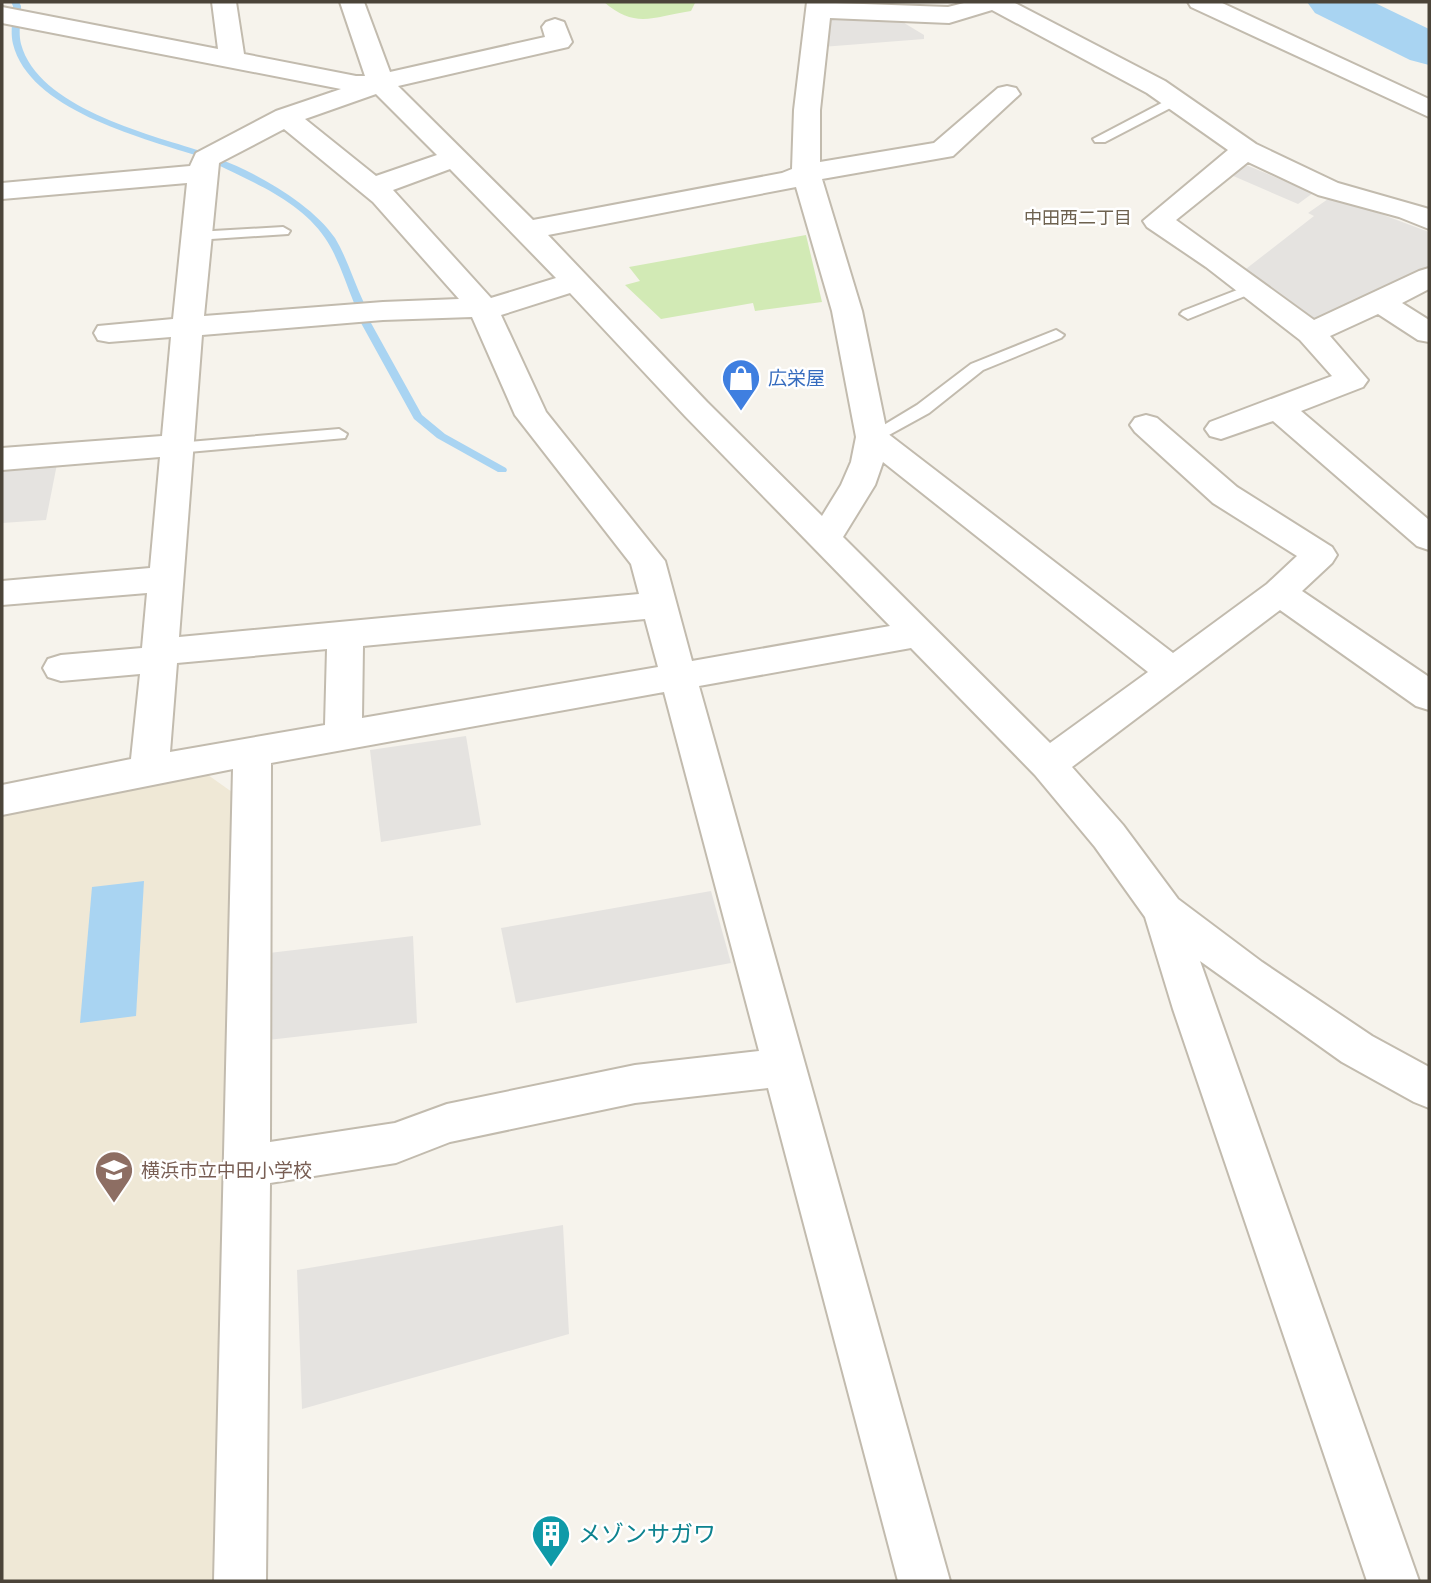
<svg xmlns="http://www.w3.org/2000/svg" width="1431" height="1583" font-family="'IBM Plex Sans','Noto Sans JP',sans-serif">
  <rect width="100%" height="100%" fill="#f6f3ec"/>
  <!-- education -->
  <path fill="#efe8d6" d="M208,775L239,797L225,1239L223,1581H2V815Z"/>
  <!-- green -->
  <path fill="#d2eab5" d="M604,2H692L695,3L691,11C653,17 635,29 604,2Z
    M806,235L822,302L755,311L753,303L661,319L625,285L640,281L629,267Z"/>
  <!-- parking -->
  <path fill="#e5e3e0" d="M824,15L896,18L924,35V39L822,47Z
    M1246,165L1313,193L1298,204L1231,175Z
    M1328,199L1362,207L1429,232V268L1315,323L1242,272L1314,216L1308,213Z
    M57,464L46,520L2,523V468Z
    M466,736L481,825L381,842L370,750Z
    M711,891L731,963L516,1003L501,928Z
    M413,936L417,1023L268,1040L269,953Z
    M563,1225L569,1334L302,1409L297,1270Z"/>
  <!-- water -->
  <path fill="#a9d4f2" d="M144,881L136,1016L80,1023L92,887Z"/>
  <g fill="none" stroke-linecap="round" stroke-linejoin="round">
    <!-- stream -->
    <path fill="#a9d4f2" fill-rule="evenodd" d="M11,2H19L21,6C21,18 18,32 21,44C38,107 147,134 201,151V155H195C139,137 29,109 13,44C10,32 13,18 13,6Z
      M219,159C256,172 313,205 335,238C347,258 354,282 364,303L362,305H356L354,303C345,281 338,257 325,238C300,201 254,183 216,164L215,162Z
      M366,320L371,323L422,415L445,434L506,468L507,470L506,472H498L437,438L414,419L361,323Z"/>
    <!-- river -->
    <path fill="#a9d4f2" fill-rule="evenodd" d="M1307,2H1373L1429,29V65L1410,60L1315,13Z"/>
    <!-- service casing -->
    <g stroke="#c2bbae" stroke-width="4">
      <path id="service" d="M1175,96L1180,97V103L1105,142H1095L1093,139Z
        M283,227L290,231L288,234L196,240L189,236L196,232Z
        M1250,285L1257,289L1255,292L1193,317L1188,319L1180,314L1183,311Z
        M1056,330L1064,335L1061,338L983,370L929,413L878,441L872,442L864,437L917,405L971,364Z
        M339,429L347,434L345,438L177,453L169,448L177,443Z"/>
    </g>
    <!-- minor casing -->
    <g stroke="#c2bbae" stroke-width="4">
      <path id="minor" d="M212,2H236L244,54L356,76H365L340,2H364L390,72L545,37L542,27L546,22L555,19L564,22L572,42L568,47L398,86L533,220L782,173L792,169L794,110L807,2L948,7L968,2H1013L1165,81L1256,144L1338,183L1429,209V229L1399,217L1318,195L1248,162L1176,220L1314,320L1419,271L1429,268V289L1402,303L1429,320V342L1418,340L1378,314L1330,336L1368,380L1363,387L1301,411L1429,520V550L1417,546L1273,421L1221,439L1210,436L1205,429L1210,422L1332,376L1300,340L1206,267L1147,227L1143,221L1228,150L1147,93L992,10L949,23L830,18L820,110V162L934,143L998,88L1007,86L1016,88L1020,94L953,156L822,179L862,311L887,433L1173,653L1267,584L1297,556L1213,503L1135,432L1130,425L1135,418L1146,415L1157,418L1237,487L1332,547L1337,555L1332,563L1302,591L1429,677V710L1416,706L1280,610L1072,767L1123,825L1178,899L1262,962L1372,1036L1429,1067V1108L1414,1102L1342,1062L1200,961L1419,1581H1367L1173,1009L1145,917L1095,847L1035,775L911,648L699,686L950,1581H898L768,1088L635,1103L450,1142L396,1163L270,1183L266,1581H214L233,769L2,815V785L131,759L140,674L61,681L48,677L43,668L48,659L61,655L142,648L147,593L2,605V581L150,568L160,457L2,470V448L162,436L171,337L109,342L98,340L94,333L98,326L173,319L187,183L2,199V183L190,166L196,153L276,111L341,89L2,23V7L218,49ZM376,94L437,155L376,176L305,119ZM284,129L373,202L459,299L383,302L204,316L219,163ZM450,169L556,278L491,298L393,190ZM796,187L832,311L856,437L851,462L841,485L822,516L707,402L548,235ZM570,293L685,416L890,626L692,661L665,561L546,412L501,315ZM472,317L515,415L631,564L639,594L179,637L202,335L383,320ZM883,462L1148,672L1050,743L843,537L875,485ZM645,619L658,667L362,718L363,646ZM327,649L325,725L170,752L177,663ZM664,692L759,1051L635,1065L447,1104L395,1123L270,1142L271,763Z
        M1188,2H1220L1429,99V117L1191,7Z"/>
    </g>
    <!-- service -->
    <use href="#service" fill="#fff" fill-rule="evenodd"/>
    <!-- minor -->
    <use href="#minor" fill="#fff" fill-rule="evenodd"/>
  </g>
  <!-- icons -->
  <defs>
    <g id="shop-pin" transform="scale(2.0125)"><path d="M0 17L-7.5 6A9.5 9.5 0 1 1 7.5 6Z" fill="#3f7fe0" stroke="#fff"/><path d="M-5-2.5h2.3a2.7 3.5 0 0 1 5.4 0H5L5.5 6h-11ZM-1.5-2.5h3a1.5 2.3 0 0 0-3 0Z" fill="#fff"/></g>
    <g id="school-pin" transform="scale(2.0125)"><path d="M0 17L-7.5 6A9.5 9.5 0 1 1 7.5 6Z" fill="#8d6e63" stroke="#fff"/><path d="M0-5L7-2L0 1L-7-2ZM-4 1L0 2.5L4 1V4Q0 6-4 4Z" fill="#fff"/></g>
    <g id="building-pin" transform="scale(2.0125)"><path d="M0 17L-7.5 6A9.5 9.5 0 1 1 7.5 6Z" fill="#0f9aa8" stroke="#fff"/><path d="M-4-6H4V6H1V3H-1V6H-4ZM-2.5-4.3h1.7v1.8h-1.7ZM.8-4.3h1.7v1.8H.8ZM-2.5-1h1.7V.8h-1.7ZM.8-1h1.7V.8H.8Z" fill="#fff"/></g>
  </defs>
  <g fill-rule="evenodd">
    <use href="#shop-pin" x="741" y="378"/>
    <use href="#school-pin" x="114" y="1170"/>
    <use href="#building-pin" x="551" y="1534"/>
  </g>
  <g text-anchor="middle" stroke-width="5" stroke-linejoin="round" paint-order="stroke">
    <!-- far-neighbourhood labels -->
    <g font-size="18" fill="#6e6250" stroke="#fff">
      <text x="1078" y="224">中田西二丁目</text>
    </g>
    <!-- shop labels -->
    <g font-size="19" fill="#366cbe" stroke="#fff" text-anchor="start">
      <text x="768" y="385">広栄屋</text>
    </g>
    <!-- education labels -->
    <g font-size="19" fill="#785e54" stroke="#fff" text-anchor="start">
      <text x="141" y="1177">横浜市立中田小学校</text>
    </g>
    <!-- near-culture labels -->
    <g font-size="23" fill="#0d838f" stroke="#fff" text-anchor="start">
      <text x="578" y="1542">メゾンサガワ</text>
    </g>
  </g>
  <!-- border -->
  <rect width="1431" height="1583" fill="none" stroke="#4b4439" stroke-width="7"/>
</svg>
